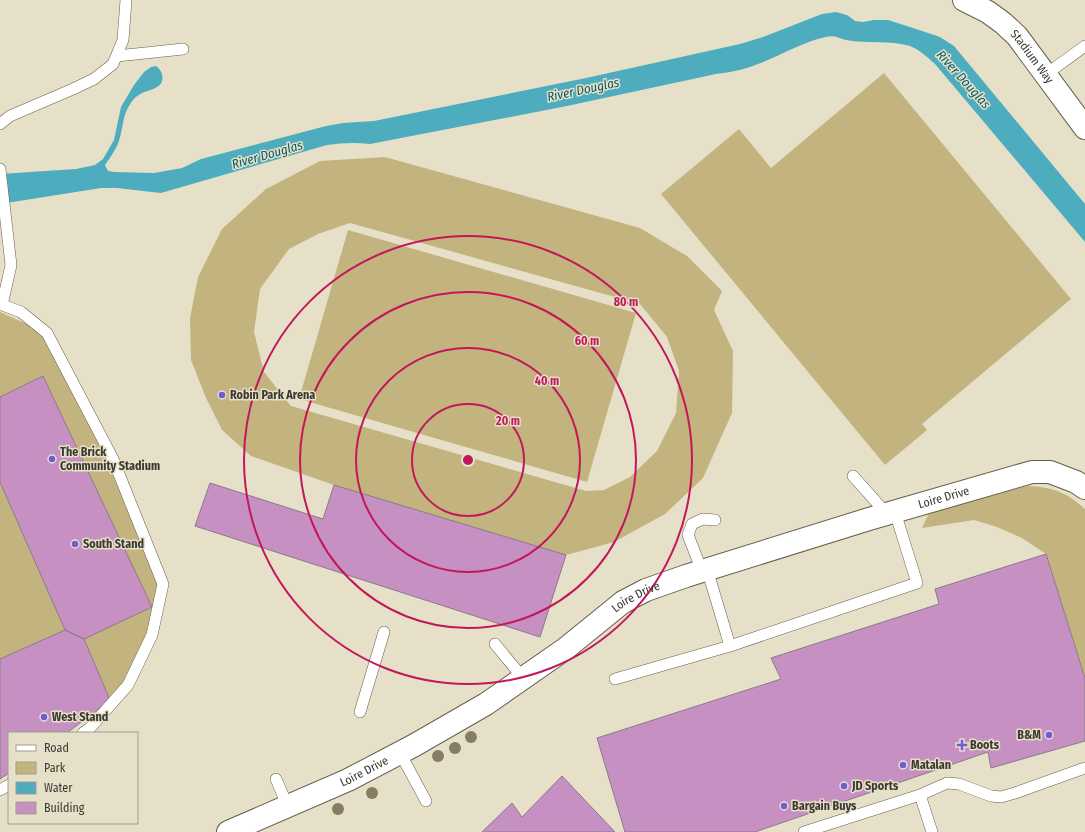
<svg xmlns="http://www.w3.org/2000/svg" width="1085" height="832" font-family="'Fira Sans Condensed',sans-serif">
  <rect width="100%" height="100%" fill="#e6e0c9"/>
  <!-- green -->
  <path fill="#c3b47f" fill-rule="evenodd" d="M884,73L1071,299L922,424L927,430L885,465L661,194L739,129L771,168Z
    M385,157L640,228L687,256L722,291L714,310L733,351L732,413L703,478L665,514L614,542L566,555L540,637L323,519L334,485L251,456L222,430L206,398L191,360L190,318L198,277L222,229L266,189L320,161ZM350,223L640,304L667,337L679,371L676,413L657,451L630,477L604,490L586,491L291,406L264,372L254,332L260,289L289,249L318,234Z
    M348,230L636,313L587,482L299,399Z
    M0,312L47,333L163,584L128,685L59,733H9L0,774Z
    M1027,486C1052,487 1067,492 1085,509V678L1046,554L1022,538L997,527L974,520L922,528L929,513Z"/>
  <!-- water -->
  <path fill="#4dadbe" d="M836,12L847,15L855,21L863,22L874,20H888L910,27L940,37L954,46L1085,204V242L935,64C927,57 920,50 910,46C890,40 867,44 846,40C839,38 833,35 826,37C802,42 780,56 758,64C744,70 731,72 716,74L567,106L370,144C355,142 341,143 327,145L161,193L117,188H101L0,204V174L76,169L95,165L103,159L114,140L121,107L134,85L144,72L151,67L156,66C163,71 166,82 157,87C148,92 141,91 133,100C122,114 124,125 119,141C116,149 110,158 105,165L108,171L114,172L154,173L182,168L201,159L326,126L343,123L374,121L586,78L740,44L763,37L822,14Z"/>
  <!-- building -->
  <path fill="#c690c2" stroke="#8b7a8a" d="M43,376L152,607L84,639L65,630L0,482V397Z
    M210,483L323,519L334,485L566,555L540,637L195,526Z
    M1046,554L1085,678V741L991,768L988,752L755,832H625L597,738L781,679L771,658L939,604L935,589Z
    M65,630L84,639L110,700L67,733H9V773L0,779V659Z
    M562,776L615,832H482L512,803L522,817Z"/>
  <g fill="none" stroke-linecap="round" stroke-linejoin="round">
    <!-- service casing -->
    <g stroke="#655f4b" stroke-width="12">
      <path id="service" d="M117,56L183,49
        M1045,75L1085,46
        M0,124L10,116L73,89L94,79L113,64L123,40L126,0
        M0,169L11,265L2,305
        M0,304L21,312L47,333L113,459L163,584L152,635L128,685L90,728L83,733
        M853,476L887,514
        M707,569L730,646
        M702,571L688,535L692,524L703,519L715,520
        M495,644L523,678
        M615,679L730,646L917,583L895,512
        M360,712L384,632
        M400,753L426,801
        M276,779L288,807
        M0,790L9,785
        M920,795L932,832
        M804,832L920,795L947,783L959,784L991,796L1001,797L1015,793L1085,768"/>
    </g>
    <!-- minor casing -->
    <g stroke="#655f4b" stroke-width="24">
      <g id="minor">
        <path id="s1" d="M964,0L988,12L1003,23L1017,36L1085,128"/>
        <path id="s2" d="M228,832L348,780L413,746L486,704L565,649L623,602L646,590L686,576L869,519L1032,472H1050L1076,482L1085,488"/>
      </g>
    </g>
    <!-- service -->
    <use href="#service" stroke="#fff" stroke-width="11"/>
    <!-- minor -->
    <use href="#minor" stroke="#fff" stroke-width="22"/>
  </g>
  <!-- trees -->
  <g fill="#867e62">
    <circle cx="471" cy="737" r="6"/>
    <circle cx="455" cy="748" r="6"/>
    <circle cx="438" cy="756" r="6"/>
    <circle cx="372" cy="793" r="6"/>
    <circle cx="338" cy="809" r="6"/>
  </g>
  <!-- distance rings -->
  <g fill="none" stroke="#c2185b" stroke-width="2">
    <circle cx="468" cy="460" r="56"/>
    <circle cx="468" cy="460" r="112"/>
    <circle cx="468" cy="460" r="168"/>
    <circle cx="468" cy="460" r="224"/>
  </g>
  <!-- markers -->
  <g fill="#725bd5" stroke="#e6e0c9" stroke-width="1.5">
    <circle cx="222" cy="395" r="4"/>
    <circle cx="52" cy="459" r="4"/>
    <circle cx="75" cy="544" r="4"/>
    <circle cx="44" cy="717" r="4"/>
    <circle cx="1049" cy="735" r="4"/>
    <path d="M960 739h4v4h4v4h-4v4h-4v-4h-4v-4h4z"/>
    <circle cx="903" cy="765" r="4"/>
    <circle cx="844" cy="786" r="4"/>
    <circle cx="784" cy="806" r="4"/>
  </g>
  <g text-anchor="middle" stroke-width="3" stroke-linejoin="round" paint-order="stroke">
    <!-- street labels -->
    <g font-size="12" fill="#3c3930" stroke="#e6e0c9">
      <text dy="4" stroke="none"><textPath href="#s1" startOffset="90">Stadium Way</textPath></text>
      <text dy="4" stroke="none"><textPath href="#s2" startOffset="797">Loire Drive</textPath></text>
      <text dy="4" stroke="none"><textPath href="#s2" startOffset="473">Loire Drive</textPath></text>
      <text dy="4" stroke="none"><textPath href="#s2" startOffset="149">Loire Drive</textPath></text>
    </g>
    <!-- poi labels -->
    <g font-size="12" font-weight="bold" fill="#3c3930" stroke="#e6e0c9" text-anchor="start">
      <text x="230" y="399">Robin Park Arena</text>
      <text x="60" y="456">The Brick<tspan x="60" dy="14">Community Stadium</tspan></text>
      <text x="83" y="548">South Stand</text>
      <text x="52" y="721">West Stand</text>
      <text x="1041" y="739" text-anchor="end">B&amp;M</text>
      <text x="970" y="749">Boots</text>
      <text x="911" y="769">Matalan</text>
      <text x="852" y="790">JD Sports</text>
      <text x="792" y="810">Bargain Buys</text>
    </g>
    <!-- water labels -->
    <g font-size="13" font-style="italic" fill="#035a66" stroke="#e6e0c9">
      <text transform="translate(964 79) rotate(48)" y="5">River Douglas</text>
      <text transform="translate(583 89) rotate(-12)" y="5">River Douglas</text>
      <text transform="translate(267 154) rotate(-16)" y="5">River Douglas</text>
    </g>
  </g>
  <circle cx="468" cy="460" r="6" fill="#c2185b" stroke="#e6e0c9" stroke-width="2"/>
  <g font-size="12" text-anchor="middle" font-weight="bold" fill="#c2185b" stroke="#e6e0c9" stroke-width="3" stroke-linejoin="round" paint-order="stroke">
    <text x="626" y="306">80 m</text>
    <text x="587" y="345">60 m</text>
    <text x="547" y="385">40 m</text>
    <text x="508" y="425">20 m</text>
  </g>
  <!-- legend -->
  <rect x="8" y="732" width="130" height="92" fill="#e6e0c9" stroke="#a29d8c"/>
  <rect x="16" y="745" width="20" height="6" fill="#ffffff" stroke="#a29d8c"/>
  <text x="44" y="752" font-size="12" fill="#3c3930">Road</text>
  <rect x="16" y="762" width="20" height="12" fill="#c3b47f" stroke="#a29d8c"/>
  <text x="44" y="772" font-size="12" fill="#3c3930">Park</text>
  <rect x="16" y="782" width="20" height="12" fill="#4dadbe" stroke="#a29d8c"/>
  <text x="44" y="792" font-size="12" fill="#3c3930">Water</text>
  <rect x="16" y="802" width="20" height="12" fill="#c690c2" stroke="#a29d8c"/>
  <text x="44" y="812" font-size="12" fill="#3c3930">Building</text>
</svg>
